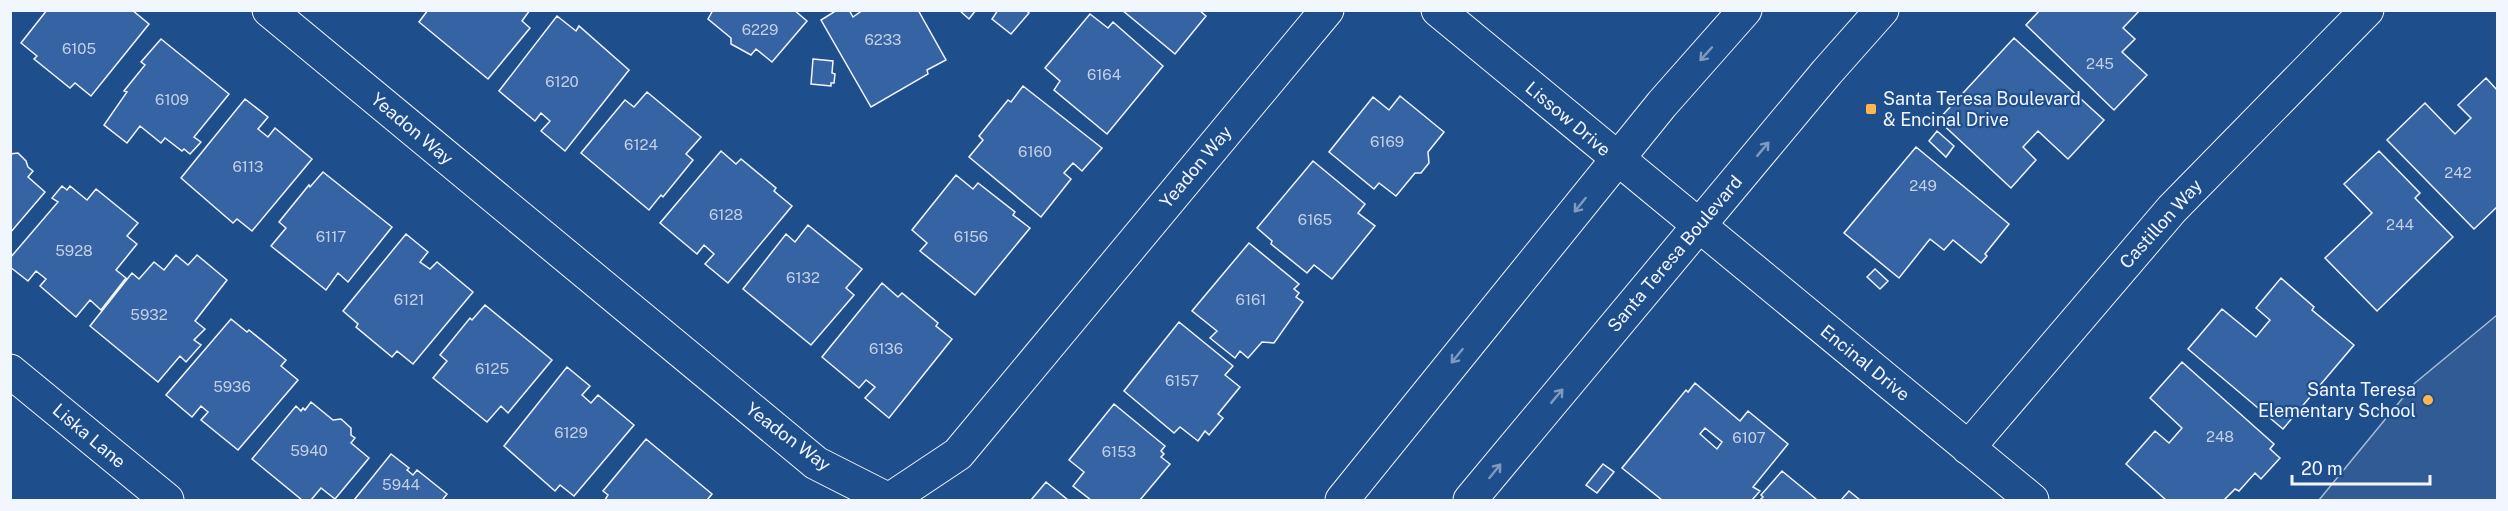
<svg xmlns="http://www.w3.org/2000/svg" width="2508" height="511" font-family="'Public Sans',sans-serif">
  <rect width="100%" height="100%" fill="#1f4e8c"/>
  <!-- built -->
  <path fill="#305b95" stroke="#a8bbd7" stroke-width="1.5" d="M2497,315V500H2319L2415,383Z"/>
  <!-- building -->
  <path fill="#3563a3" stroke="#f2f6ff" stroke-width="1.5" fill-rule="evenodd" d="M47,10H132L149,24L91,96L75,83L70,88L34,59L37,56L21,43Z
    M428,10H530L522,21L530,28L488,79L419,22Z
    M713,10H794L807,21L772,62L756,49L751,55L731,44V38L708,19Z
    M837,10H849L853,17L863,10H918L946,60L927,70L928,74L871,107L821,20Z
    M959,10H976L969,19Z
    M998,10H1026L1029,13L1011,34L992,19Z
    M1122,10H1199L1206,16L1175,54Z
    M2040,10H2140L2123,28L2135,39L2122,52L2147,75L2114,110L2026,25Z
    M1090,14L1108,28L1113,22L1163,66L1107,134L1054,90L1060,81L1045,68Z
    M557,16L576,31L579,26L629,70L565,151L541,131L550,121L541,113L535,121L499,91Z
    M2014,38L2104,120L2068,159L2038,131L2023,147L2036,160L2011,188L1938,120Z
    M161,39L229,94L194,137L201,142L190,154L184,149L182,151L165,138L161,143L140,126L127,143L104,125L127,92L124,91L145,65L141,62Z
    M813,59L833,61L832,73L835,74L834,83H831V86L811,84Z
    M2486,78L2498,91V206L2474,229L2387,140L2425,103L2455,134L2471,118L2458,105Z
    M1023,86L1102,148L1082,171L1073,163L1064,173L1071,179L1041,217L969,157L983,140L979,136L1008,100L1011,102Z
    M647,92L701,137L686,154L693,160L663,197L661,195L649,210L581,153L625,100L634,107Z
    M1400,96L1444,132L1428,152L1429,163L1421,173H1415L1396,196L1379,183L1374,189L1329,152L1373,97L1389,110Z
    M245,99L268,117L258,129L268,137L275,128L312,159L252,231L237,219L233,223L181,178Z
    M1937,131L1954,146L1946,157L1929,141Z
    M1916,147L2009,224L1985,254L1987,256L1981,263L1953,240L1944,250L1930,239L1899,278L1844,233Z
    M721,151L736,164L741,159L776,188L774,191L792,206L728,283L705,264L714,254L704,245L697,254L660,223Z
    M2379,151L2420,193L2415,198L2453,237L2377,311L2325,258L2372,213L2344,184Z
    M18,153L26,161L28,167L33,171L28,177L45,192L10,233V154Z
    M1313,161L1365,204L1358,213L1375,226L1332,279L1314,265L1307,273L1271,244L1272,241L1257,228Z
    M323,172L392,227L348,282L338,273L326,290L271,246L286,228L279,222L309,185L310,187Z
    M956,175L973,189L978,183L1015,212L1013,215L1030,228L975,295L920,251L927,243L912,230Z
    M62,186L67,190L70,186L87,200L96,189L138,223L127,236L137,244L116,270L126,278L101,310L90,300L76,317L40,286L46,279L36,271L28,281L10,267V258L58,202L52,198Z
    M808,225L862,269L846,288L854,295L811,345L743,289L786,234L795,242Z
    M406,234L428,252L420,262L430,269L437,262L473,292L413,364L397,351L392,357L356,327L358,324L343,311Z
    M1249,243L1299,284L1294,289L1299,293L1296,297L1303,302L1274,343L1262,342L1248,358L1240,351L1235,358L1210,338L1217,331L1192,311Z
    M176,255L188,265L197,255L227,280L195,321L205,329L194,340L201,345L186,362L180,356L158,382L90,326L132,273L139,279L154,262L164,270Z
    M1875,269L1888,281L1880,289L1867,277Z
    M2281,278L2314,307L2312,310L2354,345L2283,429L2188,349L2222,309L2256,337L2270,320L2256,308Z
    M882,283L898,297L902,293L938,323L936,326L952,339L889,418L865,398L875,387L866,380L859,388L822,357Z
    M485,305L552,360L508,413L501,406L487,422L433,378L447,361L440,355L470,318L472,320Z
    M231,319L247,332L249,330L286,360L281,366L298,380L238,450L201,420L208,412L201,406L192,417L166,395Z
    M1179,322L1233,366L1225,375L1240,387L1218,414L1223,418L1209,435L1205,431L1198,441L1180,427L1174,433L1124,391Z
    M2182,362L2274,444L2270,449L2280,458L2261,479L2255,473L2239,491L2235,489L2224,500H2166L2126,464L2155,431L2169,443L2182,428L2150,398Z
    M567,367L590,386L582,395L591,403L598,395L634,425L574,496L560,485L555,491L504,446Z
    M1695,383L1740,421L1748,411L1788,444L1753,487L1760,491L1752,500H1662L1622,468L1686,390L1688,392ZM1705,428L1722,442L1717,449L1700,434Z
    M311,402L333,420L341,419L351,428V435L355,438L351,443L369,458L335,499L321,488L311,500H302L252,459L296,406L301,411L303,408L305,410Z
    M1114,404L1165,446L1161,451L1164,454L1161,457L1170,464L1140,500H1091L1073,486L1084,472L1069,460Z
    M646,439L712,494L707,500H605L608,495L603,491Z
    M391,454L409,468L407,470L413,475L417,470L447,494L443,499L445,500H354Z
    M1603,464L1614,472L1597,493L1586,485Z
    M1782,471L1816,499L1815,500H1760L1763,497L1761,495Z
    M1046,482L1068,500H1031Z
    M1849,491L1860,500H1841Z"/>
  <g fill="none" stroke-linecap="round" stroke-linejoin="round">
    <!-- minor casing -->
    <g stroke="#f2f6ff" stroke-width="35">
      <path id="minor" d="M269,10L816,463L889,500L958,454L1327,10
        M1438,10L2032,500
        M10,371L167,500
        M1968,448L2172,209L2367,10"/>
    </g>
    <!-- major casing -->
    <g stroke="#f2f6ff" stroke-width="35">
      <path id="major" d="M1342,500L1662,104L1745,10
        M1470,500L1827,72L1882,10"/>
    </g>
    <!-- minor -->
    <use href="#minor" stroke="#1f4e8c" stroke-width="33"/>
    <!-- major -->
    <use href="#major" stroke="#1f4e8c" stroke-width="33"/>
  </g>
  <!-- one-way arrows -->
  <defs><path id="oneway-shaft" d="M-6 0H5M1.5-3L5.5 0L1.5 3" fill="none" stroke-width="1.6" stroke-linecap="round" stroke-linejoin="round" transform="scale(1.5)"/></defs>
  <g stroke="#7e9ac0">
    <use href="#oneway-shaft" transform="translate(1706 54) rotate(132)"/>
    <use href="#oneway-shaft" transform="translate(1763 149) rotate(-50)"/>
    <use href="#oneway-shaft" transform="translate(1580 205) rotate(129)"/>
    <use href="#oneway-shaft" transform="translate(1457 356) rotate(129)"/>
    <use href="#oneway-shaft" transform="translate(1557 396) rotate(-50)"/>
    <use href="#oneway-shaft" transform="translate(1495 471) rotate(-51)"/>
  </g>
  <!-- markers -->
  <g fill="#ffb74d" stroke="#1f4e8c" stroke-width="2">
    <rect x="1865" y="103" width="12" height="12" rx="3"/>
    <circle cx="2428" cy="400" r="6"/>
  </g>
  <g text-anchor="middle" stroke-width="4.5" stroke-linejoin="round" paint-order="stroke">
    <!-- number labels -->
    <g font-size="15" fill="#c3d1e8">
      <text x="760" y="35">6229</text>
      <text x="883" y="45">6233</text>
      <text x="79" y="54">6105</text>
      <text x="2100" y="69">245</text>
      <text x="1104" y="80">6164</text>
      <text x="562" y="87">6120</text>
      <text x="172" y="105">6109</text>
      <text x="1387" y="147">6169</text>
      <text x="641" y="150">6124</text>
      <text x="1035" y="157">6160</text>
      <text x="248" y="172">6113</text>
      <text x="2458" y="178">242</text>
      <text x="1923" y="191">249</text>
      <text x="726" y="220">6128</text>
      <text x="1315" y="225">6165</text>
      <text x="2400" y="230">244</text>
      <text x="331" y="242">6117</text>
      <text x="971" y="242">6156</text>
      <text x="74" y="256">5928</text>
      <text x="803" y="283">6132</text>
      <text x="409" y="305">6121</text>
      <text x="1251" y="305">6161</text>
      <text x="149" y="320">5932</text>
      <text x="886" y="354">6136</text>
      <text x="492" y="374">6125</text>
      <text x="1182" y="386">6157</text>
      <text x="232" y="392">5936</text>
      <text x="571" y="438">6129</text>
      <text x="2220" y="442">248</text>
      <text x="1749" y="443">6107</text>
      <text x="309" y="456">5940</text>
      <text x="1119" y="457">6153</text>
      <text x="401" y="490">5944</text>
    </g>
    <!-- poi labels -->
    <g font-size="18" fill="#f2f6ff" stroke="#1f4e8c" text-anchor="start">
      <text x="1883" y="105">Santa Teresa Boulevard<tspan x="1883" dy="21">&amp; Encinal Drive</tspan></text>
      <text x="2416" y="396" text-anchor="end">Santa Teresa<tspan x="2416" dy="21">Elementary School</tspan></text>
    </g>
    <!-- street labels -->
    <g font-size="18" fill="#f2f6ff" stroke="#1f4e8c">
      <text transform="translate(1568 119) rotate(40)" y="6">Lissow Drive</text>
      <text transform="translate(412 129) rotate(40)" y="6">Yeadon Way</text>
      <text transform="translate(1196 167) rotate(-50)" y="6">Yeadon Way</text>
      <text transform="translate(2161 224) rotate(-48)" y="6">Castillon Way</text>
      <text transform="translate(1675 254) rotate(-50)" y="6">Santa Teresa Boulevard</text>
      <text transform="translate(1865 363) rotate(39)" y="6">Encinal Drive</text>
      <text transform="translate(89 436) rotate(40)" y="6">Liska Lane</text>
      <text transform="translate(788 437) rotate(37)" y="6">Yeadon Way</text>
    </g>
  </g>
  <!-- border -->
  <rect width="2508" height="511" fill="none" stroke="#f2f6ff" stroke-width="24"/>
  <!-- scale -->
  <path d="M2292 475v9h138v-9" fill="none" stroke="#f2f6ff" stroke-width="3"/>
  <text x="2301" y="475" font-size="18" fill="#f2f6ff" stroke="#1f4e8c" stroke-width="4.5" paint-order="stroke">20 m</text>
</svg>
